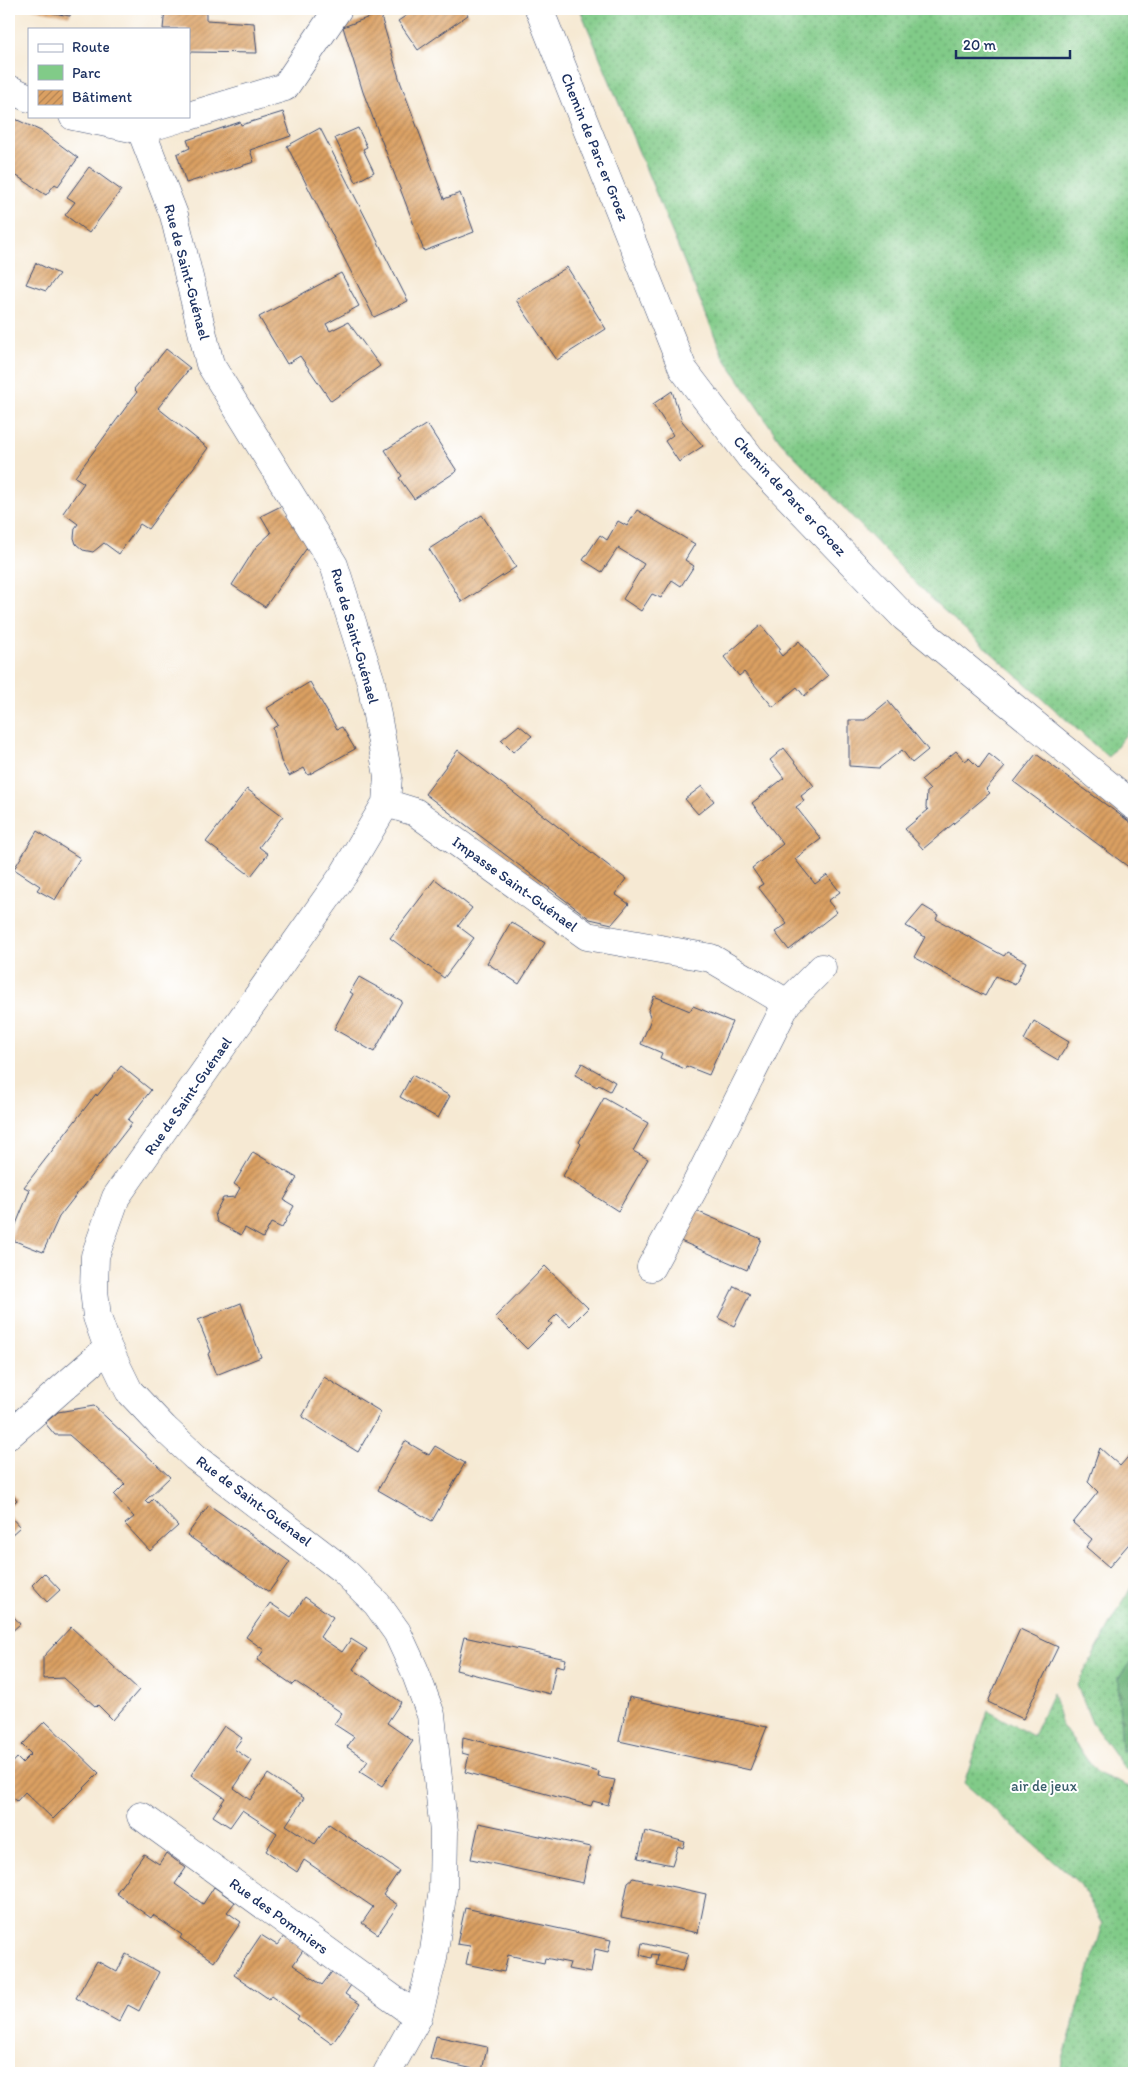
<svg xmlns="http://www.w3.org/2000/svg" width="1143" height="2082" font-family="Itim,sans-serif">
  <defs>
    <pattern id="green-dots" width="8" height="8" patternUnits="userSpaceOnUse" patternTransform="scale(1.25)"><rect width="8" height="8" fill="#81cb88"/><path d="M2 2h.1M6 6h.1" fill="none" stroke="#69a572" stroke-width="1.8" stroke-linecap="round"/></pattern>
    <pattern id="forest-firs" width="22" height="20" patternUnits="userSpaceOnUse" patternTransform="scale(1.25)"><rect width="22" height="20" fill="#68af74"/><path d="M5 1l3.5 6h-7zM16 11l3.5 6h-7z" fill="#558f62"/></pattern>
    <pattern id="building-hatch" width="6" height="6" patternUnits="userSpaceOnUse" patternTransform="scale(1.25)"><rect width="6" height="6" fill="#dba062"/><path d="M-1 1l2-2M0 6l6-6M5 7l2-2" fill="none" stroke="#b18354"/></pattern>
  </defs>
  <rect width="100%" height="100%" fill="#fff"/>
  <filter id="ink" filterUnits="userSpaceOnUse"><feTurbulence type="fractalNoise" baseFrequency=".02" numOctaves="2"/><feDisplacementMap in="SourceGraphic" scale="10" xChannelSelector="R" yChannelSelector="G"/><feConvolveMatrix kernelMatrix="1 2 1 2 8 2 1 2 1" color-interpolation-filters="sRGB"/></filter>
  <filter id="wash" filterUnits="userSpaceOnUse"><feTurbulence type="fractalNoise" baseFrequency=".0096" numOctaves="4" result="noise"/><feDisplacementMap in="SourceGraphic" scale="20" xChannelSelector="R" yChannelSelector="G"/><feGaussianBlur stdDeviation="1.12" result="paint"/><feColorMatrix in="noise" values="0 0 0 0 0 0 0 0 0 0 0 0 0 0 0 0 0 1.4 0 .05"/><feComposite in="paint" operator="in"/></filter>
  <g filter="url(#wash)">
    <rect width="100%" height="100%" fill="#f6e9d3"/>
    <!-- green -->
    <path fill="url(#green-dots)" stroke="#4e7d73" d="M580,9H1134V724L1108,757L930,598L780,441L723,356Z
      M1134,1582V1657L1118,1679L1122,1751L1134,1747V1770L1125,1769L1092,1723L1077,1685Z
      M1053,1693L1062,1726L1097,1773L1134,1789V2073H1059L1103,1924L1080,1884L964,1783L988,1711L1033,1736Z"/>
    <!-- forest -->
    <path fill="url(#forest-firs)" stroke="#426f69" d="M1134,1657V1747L1122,1751L1118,1679Z"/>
    <g id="blocks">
      <!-- building -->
      <path fill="url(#building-hatch)" d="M31,9H71L70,16Z
        M165,9H206V20L254,23L257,53L189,52V29H163Z
        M416,9H464L468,15L418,50L398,21Z
        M380,13L400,81L444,199L460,193L474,232L424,251L363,92L343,27Z
        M283,112L291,136L250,150L254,162L186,183L177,154L190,148L187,140L240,122L241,125Z
        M9,116L43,132L78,158L58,186L55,184L46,195L9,171Z
        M320,128L408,301L374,317L287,146Z
        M358,128L367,147L363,149L374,172L356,182L335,138Z
        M89,167L121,190L89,233L65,215L75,202L67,197Z
        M36,263L59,274L46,291L26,284Z
        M567,267L606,329L557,360L516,300Z
        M341,273L359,306L326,324L330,331L348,322L380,366L331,401L300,356L287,364L259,317Z
        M166,349L190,368L158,408L208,448L148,529L140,524L119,554L104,543L93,552L83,550L76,544L74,538L75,528L78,524L63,513L84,483L75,477L137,392L134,389Z
        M672,391L682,421L703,446L679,462L665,441L673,435L653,404Z
        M427,424L457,471L414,499L399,478L402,476L385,450Z
        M283,505L309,545L265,607L232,585L256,547L271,533L261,516Z
        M637,510L695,544L685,560L694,566L681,586L672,580L661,598L652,594L641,611L623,599L644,564L618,548L602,572L583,560L600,535L607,540L618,521L627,526Z
        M482,515L516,567L462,602L429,549Z
        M761,625L781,649L778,651L782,656L799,641L828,676L804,696L797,687L773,707L744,672L739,676L724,657Z
        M310,682L337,729L342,727L355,749L308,775L304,768L289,776L281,761L273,728L278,725L267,708Z
        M888,701L928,750L912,763L902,750L879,768L849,766V720H865Z
        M519,725L532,736L513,752L501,740Z
        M784,748L814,786L801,796L804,801L796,807L821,839L795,859L815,884L827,875L840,892L828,901L837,912L789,950L775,932L787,924L758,887L763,884L752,868L783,844L752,803L784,778L770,760Z
        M458,750L626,879L615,894L629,904L612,924L590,919L425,794Z
        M956,751L965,761L969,758L979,768L989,754L1005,767L986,789L990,793L923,849L905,829L928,810L926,807L927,792L930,790L921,780Z
        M1036,754L1134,825V871L1014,782Z
        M702,786L714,801L698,814L685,799Z
        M247,789L283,816L259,847L268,854L251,876L206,842Z
        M37,831L80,858L55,900L37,890L40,886L14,869Z
        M435,879L472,908L458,926L474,938L444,978L390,938Z
        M923,906L938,915L936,919L1004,956L1007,952L1026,962L1015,985L996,976L985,996L914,957L925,937L906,926Z
        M511,922L545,943L519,984L487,963Z
        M359,977L402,1001L374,1052L334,1029L353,994L350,992Z
        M654,996L690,1011L693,1006L732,1022L709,1075L686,1066L685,1069L660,1058L662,1053L641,1044L651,1019L648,1011Z
        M1034,1021L1069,1042L1058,1060L1024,1040Z
        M582,1063L615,1082L610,1091L599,1085L597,1087L575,1075Z
        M121,1066L151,1090L128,1120L132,1123L59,1217L43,1252L10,1239L30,1190L24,1187L96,1094L97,1096Z
        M412,1075L450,1096L438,1118L400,1097Z
        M604,1098L648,1123L633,1151L648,1159L618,1211L563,1176L581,1144L579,1142Z
        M253,1152L297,1178L284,1200L294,1206L282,1228L271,1223L263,1238L245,1228L241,1235L217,1222L215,1213L223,1198L235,1197L240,1188L234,1184Z
        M692,1209L761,1239L747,1270L676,1239Z
        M545,1266L588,1308L570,1326L557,1314L549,1322L552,1324L527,1349L495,1317Z
        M734,1286L750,1294L734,1326L718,1318Z
        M241,1303L261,1357L216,1375L208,1354L211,1352L198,1320Z
        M324,1377L381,1412L358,1452L302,1417Z
        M94,1406L170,1477L145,1501L148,1504L153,1499L178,1526L150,1551L125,1524L134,1517L114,1495L125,1484L69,1435H55L45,1423L58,1412Z
        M405,1441L429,1455L435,1446L465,1463L432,1521L378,1490Z
        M1100,1448L1120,1466L1134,1450V1538L1109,1567L1086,1547L1092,1539L1073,1523L1098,1492L1088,1482Z
        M9,1491L17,1500L9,1508Z
        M209,1505L290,1562L269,1592L187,1535Z
        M9,1515L20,1527L9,1537Z
        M44,1573L60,1590L47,1602L32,1585Z
        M305,1597L333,1617L320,1637L342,1652L351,1639L367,1649L353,1669L401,1702L387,1723L413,1741L382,1786L360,1772L368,1761L347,1747L354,1737L334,1724L342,1713L296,1682L293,1685L257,1660L264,1650L246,1637L270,1603L291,1617Z
        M9,1611L20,1624L9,1634Z
        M71,1627L139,1690L113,1720L98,1705L96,1707L64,1678L43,1679V1657Z
        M1020,1629L1058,1647L1023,1719L988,1702Z
        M464,1637L566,1659L564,1667L556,1665L550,1694L456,1670Z
        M629,1697L767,1727L750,1770L619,1741Z
        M45,1721L99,1773L53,1819L25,1792L17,1801L9,1794V1767L17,1758L22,1763L31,1754L22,1745Z
        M224,1726L242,1738L234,1749L252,1761L234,1788L250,1800L268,1774L304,1798L286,1825L315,1844L329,1824L399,1871L383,1895L398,1905L378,1934L362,1923L373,1907L304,1860L297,1872L266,1851L277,1833L242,1810L230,1827L213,1816L225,1798L191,1775Z
        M463,1737L599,1772L598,1777L615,1780L608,1805L593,1801L591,1806L465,1772L469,1755L462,1753Z
        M479,1823L591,1847L583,1883L471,1859Z
        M645,1831L685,1842L683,1848L678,1846L672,1865L638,1858Z
        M166,1853L186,1868L175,1884L203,1904L214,1887L235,1902L227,1912L241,1922L214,1962L180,1938L182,1935L153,1915L151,1918L116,1893L144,1854L159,1864Z
        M633,1878L706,1894L698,1933L621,1917L628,1882Z
        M465,1908L611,1940L608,1952L595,1949L591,1973L568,1969L570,1963L545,1958L544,1963L508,1955L504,1972L466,1964L470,1946L457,1944Z
        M261,1935L277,1945L285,1935L304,1949L293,1965L322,1985L334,1969L353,1982L345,1994L360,2004L332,2044L297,2019L299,2016L271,1996L269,1999L234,1975Z
        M642,1943L688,1954L682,1971L656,1965L658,1955L652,1954L651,1958L640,1955Z
        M126,1954L159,1972L139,2011L128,2005L119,2022L76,1998L97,1961L117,1972Z
        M436,2036L487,2047L482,2071L430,2059Z"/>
    </g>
  </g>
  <g filter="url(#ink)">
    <use href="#blocks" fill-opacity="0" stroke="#3c4b70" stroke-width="1"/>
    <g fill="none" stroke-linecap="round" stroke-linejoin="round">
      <!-- minor casing -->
      <g stroke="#3c4b70" stroke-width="29">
        <path id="minor" d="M539,9L683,369L750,457L904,617L1134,806
          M9,89L29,98
          M73,116L141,130L174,215L210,364L334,565L371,682L388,776L386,803L344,874L116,1197L95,1256L94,1290L97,1317L108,1348L129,1391L164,1428L195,1457L344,1571L377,1604L397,1632L414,1669L431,1715L444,1832L443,1889L433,1958L418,2017L387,2073
          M189,116L285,87L338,9
          M141,130L187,116
          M386,803L415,812L587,936L711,958L787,1003L693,1190L651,1267
          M787,1003L822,968
          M9,1435L108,1348
          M141,1816L418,2017"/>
      </g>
      <!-- minor -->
      <use href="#minor" stroke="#fff" stroke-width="28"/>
    </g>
  </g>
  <g text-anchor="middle" stroke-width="4" stroke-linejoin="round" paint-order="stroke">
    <!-- street labels -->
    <g font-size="15" fill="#1b2f5e" stroke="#fff">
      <text transform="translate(595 147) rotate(68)" y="5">Chemin de Parc er Groez</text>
      <text transform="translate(187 272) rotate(75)" y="5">Rue de Saint-Guénael</text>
      <text transform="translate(790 496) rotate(47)" y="5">Chemin de Parc er Groez</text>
      <text transform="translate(355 636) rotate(74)" y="5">Rue de Saint-Guénael</text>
      <text transform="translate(515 884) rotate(36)" y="5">Impasse Saint-Guénael</text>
      <text transform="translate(188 1096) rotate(-55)" y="5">Rue de Saint-Guénael</text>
      <text transform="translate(254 1501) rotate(37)" y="5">Rue de Saint-Guénael</text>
      <text transform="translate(279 1916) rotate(36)" y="5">Rue des Pommiers</text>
    </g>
    <!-- park labels -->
    <g font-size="15" fill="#3a5e6b" stroke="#fff">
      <text x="1044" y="1791">air de jeux</text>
    </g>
  </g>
  <!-- margin -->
  <rect width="1143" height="2082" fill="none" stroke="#fff" stroke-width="30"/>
  <!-- legend -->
  <rect x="28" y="28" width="162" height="90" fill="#ffffff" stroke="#a4acbf"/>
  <rect x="38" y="44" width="25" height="8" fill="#ffffff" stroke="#a4acbf"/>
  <text x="72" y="52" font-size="15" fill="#1b2f5e">Route</text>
  <rect x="38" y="65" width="25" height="15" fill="#81cb88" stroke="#a4acbf"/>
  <text x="72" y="78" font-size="15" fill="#1b2f5e">Parc</text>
  <rect x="38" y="90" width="25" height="15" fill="url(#building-hatch)" stroke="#a4acbf"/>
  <text x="72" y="102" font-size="15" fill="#1b2f5e">Bâtiment</text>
  <!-- scale -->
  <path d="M956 50v8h114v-8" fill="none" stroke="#1b2f5e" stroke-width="2.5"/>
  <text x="963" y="50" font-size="15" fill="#1b2f5e" stroke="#ffffff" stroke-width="4" paint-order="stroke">20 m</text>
</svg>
